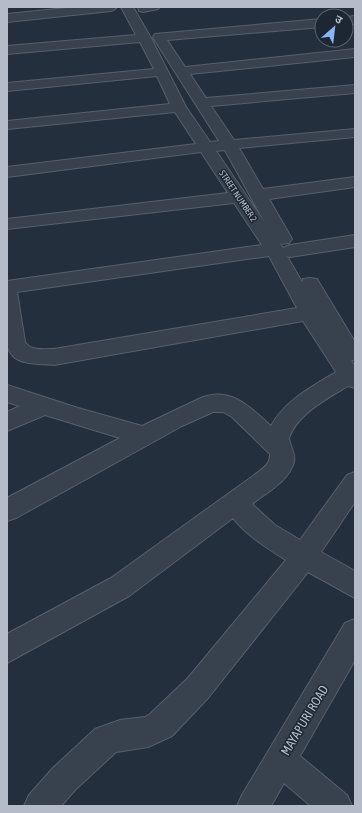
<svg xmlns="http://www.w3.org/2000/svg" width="362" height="813" font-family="'Asap Condensed','Noto Sans Devanagari',sans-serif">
  <rect width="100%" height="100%" fill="#242f3e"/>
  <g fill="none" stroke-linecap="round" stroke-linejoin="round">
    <!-- minor casing -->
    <g stroke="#565f6c" stroke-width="2">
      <path id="minor" d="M77,7H117L115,9L111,11L7,22V14Z
        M121,7H133L151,38L186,107L210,142L219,141L154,39L153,37L155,34L322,19V27L167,40L185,67L355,49V57L190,74L206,98L355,85V93L211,106L234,140L355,129V137L239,148L263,189L355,177V187L269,199L292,239L289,243L280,244L283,248L290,245L355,235V247L290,257L287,256L302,282L303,279L310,278L317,279L355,342V359L351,361L355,366V388L348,386C328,398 297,414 289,438C290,446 296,454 294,462C289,481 266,493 252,504L275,525L300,540L347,475L355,472V502L321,552L355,571V598L308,572L208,698L172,736L148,747L116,752L75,790L61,806H24L29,795L53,768L95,729L120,720L145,717L150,714L188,678L286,560C267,548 247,536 233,518L129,596L7,663V634L111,578L253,476C260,470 271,465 270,454L232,417L223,412H213L182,426L16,518L7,521V498L120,438L45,415L7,431V412L20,406L7,402V385L78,408L142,426L203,397C232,387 251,408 271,426C284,401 313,386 336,372L303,321L54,365C43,364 21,365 13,356C11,354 9,351 8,348L7,281L262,245L234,203L7,229V219L228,193L201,152L7,177V167L196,144L175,112L7,129V121L170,104L157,76L7,91V83L154,69L140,42L7,54V46L136,35ZM225,150L226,152L265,223L216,151ZM269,256L297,308L54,349C44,349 31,351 25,342L17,292Z
        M138,7H160L158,9L143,12L139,11Z
        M355,16V24L346,25V17Z
        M355,619V660L300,756L347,795L352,806H311L284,783L271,806H237L242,795L345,623Z"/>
    </g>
    <!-- minor -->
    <use href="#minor" fill="#38414e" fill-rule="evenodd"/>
  </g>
  <g text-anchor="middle" stroke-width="3" stroke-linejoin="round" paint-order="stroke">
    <!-- far-street labels -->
    <g font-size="9" fill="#b4bcc9" stroke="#1d2633">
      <text transform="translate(238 196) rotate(56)" y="3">STREET NUMBER 2</text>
    </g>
    <!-- near-street labels -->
    <g font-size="13" fill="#b4bcc9" stroke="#1d2633">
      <text transform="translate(304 720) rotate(-59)" y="5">MAYAPURI ROAD</text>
    </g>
  </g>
  <!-- border -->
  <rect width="362" height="813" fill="none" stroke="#b4bcc9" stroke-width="16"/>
  <!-- north arrow -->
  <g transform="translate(334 28) rotate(28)"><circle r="19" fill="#1d2633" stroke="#59626f"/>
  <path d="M0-3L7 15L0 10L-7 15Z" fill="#8ab4f8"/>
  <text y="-6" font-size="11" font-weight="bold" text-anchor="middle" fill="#b4bcc9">उ</text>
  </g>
</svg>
